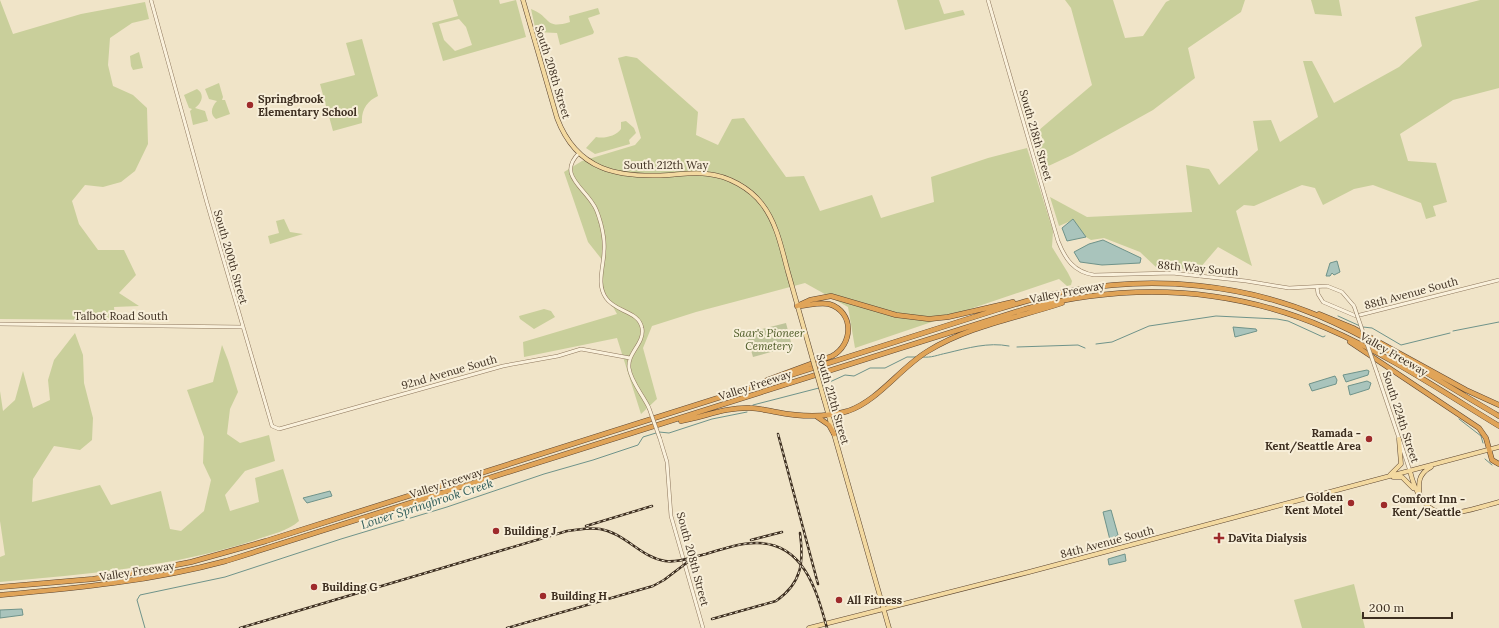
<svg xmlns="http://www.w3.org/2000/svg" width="1499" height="628" font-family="Lora,serif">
  <rect width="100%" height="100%" fill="#f0e4c8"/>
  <!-- green -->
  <path fill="#c9cf9b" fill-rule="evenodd" d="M0,0L13,34L81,14L145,2L149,19L132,23L110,38L108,65L113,86L133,95L147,108L148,144L135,171L121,182L103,187L85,185L72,201L79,224L98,250H124L136,275L119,293L139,306L114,307L115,318L111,320L0,319Z
    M453,0H499L500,4L516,0L526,37L443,61L432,23L458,16ZM459,19L466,27L472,45L455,51L444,40L439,24Z
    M897,0H939L944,14L963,10L965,15L905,30Z
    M1065,0H1113L1125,38L1143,36L1166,2L1170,0H1245L1241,12L1188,48L1195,78L1153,110L1072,155L1042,169L1032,136L1092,85L1071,8Z
    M1311,0H1339L1342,16L1315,14Z
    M1480,0H1499V88L1453,100L1400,134L1408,161L1436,163L1447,202L1433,206L1436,216L1426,219L1421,203L1373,185L1354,189L1323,205L1315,188L1302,185L1254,206L1244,205L1236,211L1252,266L1218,247L1199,269L1157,268L1140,252L1104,238L1091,240L1086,237L1073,220L1059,226L1050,197L1087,217L1192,212L1186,165L1209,169L1219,185L1258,150L1253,121L1271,120L1280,142L1318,117L1303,61H1312L1334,103L1399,67L1422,46L1415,17Z
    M598,8L600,14L588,18L594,32L593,34L560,45L557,33L536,32L531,9C552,17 544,30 570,22L569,16Z
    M362,39L378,96C367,101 361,110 362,123L333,131L320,84L355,75L346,43Z
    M139,52L143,68L133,70L131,66L130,56Z
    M626,56L637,58L698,112L696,135L718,145L732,119L744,118L786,177L804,176L820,211L872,195L881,218L934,202L931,177L988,158L1027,148L1053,231L1052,247L1068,273L1072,281L1071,285L1067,286L1059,279L855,348L848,307L805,283L696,312L652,326L643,348L657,399L641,414L617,338L524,357L523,342L617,314L602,287L603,261L588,242L564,172L582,161L635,145L641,138L618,58Z
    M219,83L223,97L222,100H225L230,114L216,119C209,114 212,106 217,101L209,99L205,89Z
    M197,89C205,94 202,103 195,108L205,111L208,121L193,125L190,111L192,109L189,108L184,95Z
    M626,121L634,128L636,133L629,140L630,144L595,154L586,148L596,137C604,139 616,136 621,129V122Z
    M284,219L290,232L303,234L270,244L268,236L279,233L276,221Z
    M544,309L551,311L555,317L534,329L520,319L519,316Z
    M75,333L83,355L84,383L93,418L92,440L80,450L54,446L33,479L32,502L100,485L111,505L161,491L170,529L181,531L204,511L211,480L203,463L204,437L187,390L213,382L222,345L228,360L238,392L230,409L227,434L240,443L269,435L275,461L245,471L225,495L230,511L259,502L255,478L283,469L299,521C288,531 272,534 258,539C175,567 86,574 0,582V557L5,555L0,521V391L3,411L15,400L23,371L33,408L50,400L48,380L54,360Z
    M1354,584L1365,628H1302L1294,600Z"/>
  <!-- cemetery -->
  <path fill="#bfc49a" d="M786,323L792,346L753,357L746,333Z"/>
  <!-- water -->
  <path fill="#a9c4bc" stroke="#6f938a" d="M1073,219L1086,237L1067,241L1062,228Z
    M1103,240L1141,258L1140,263L1102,265L1080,262L1074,252L1089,244Z
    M1337,261L1340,272L1334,275L1332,273L1330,276H1326L1330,263Z
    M1233,327L1256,329L1257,331L1235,337Z
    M1367,370L1369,371L1368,375L1346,382L1343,375Z
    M1335,376L1337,380L1336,384L1312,391L1309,384Z
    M1367,381L1371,383L1369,389L1350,395L1348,386Z
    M330,491L332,496L307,503L303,498Z
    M1111,510L1118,535L1110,540L1103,512Z
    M1125,554L1126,561L1109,565L1108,559Z
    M22,609L23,615L0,618V610Z"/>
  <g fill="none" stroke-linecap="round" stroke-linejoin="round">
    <!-- stream -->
    <path stroke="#6f938a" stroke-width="1" d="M1338,316L1360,326
      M1363,327L1372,328L1401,345L1450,333
      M1453,331L1499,322
      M1096,344L1112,342L1149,326L1216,316L1277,319L1288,321L1323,337L1325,336
      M1017,347L1078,345L1085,348
      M922,357C932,358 937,355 947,353C968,348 988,342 1009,346
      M821,386L845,375L854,376L870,368H885L907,357H917
      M753,405L819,388
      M1459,419L1481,436L1483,443
      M659,432L669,433L712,419L747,412
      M1485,459L1492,465
      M145,628L137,600L140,595L225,577L341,539L447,507L544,474L593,460L638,445L643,437L656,433"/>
    <!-- minor casing -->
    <g stroke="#8d765c" stroke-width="4">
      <path id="minor" d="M151,0L207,203L272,426L279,429L503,366L558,356L581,349L630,358
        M988,0L1058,241C1065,259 1074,272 1094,275L1172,273L1246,281L1289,288L1327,286L1342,292L1354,306
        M579,153C558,174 582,186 593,204C597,209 599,217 601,224C603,232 605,242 604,251C604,266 596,284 606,298C615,312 639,311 642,328C645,343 627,353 629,368C631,382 643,395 649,408
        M1317,287L1318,294L1323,302L1356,316L1499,280
        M0,324L242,327
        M1377,373L1410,471
        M660,439L667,462L671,516L703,628"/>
    </g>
    <!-- major casing -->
    <g stroke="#5b4430" stroke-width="5">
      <path id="major" d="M523,0L557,118C577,171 618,178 669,175C682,174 695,172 708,174C728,176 750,188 762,204C777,223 782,250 788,272C796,301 804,329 812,357
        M824,399L889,628
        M1410,471C1424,529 1454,514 1499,502
        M1390,475L1401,464L1399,439
        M1393,477H1402L1413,488
        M1420,497C1418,483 1418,474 1431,467
        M809,628L1029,572L1499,447"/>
    </g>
    <!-- highway casing -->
    <g stroke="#5b4430" stroke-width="5.5">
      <path id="highway" d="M797,306L810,300L831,296L896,315L929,319L948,317L1013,302
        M1319,314L1353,328L1466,390L1499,405
        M1350,342L1479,428L1486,438L1492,460L1499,464
        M767,380L832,356C853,345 855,312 829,304C820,302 810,305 801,306
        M816,416L829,425L834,434
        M681,421C704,417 726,407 750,408C759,408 768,411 776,412C801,417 824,418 848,411C878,401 901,367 928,351C968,326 1017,318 1062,303
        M0,587L93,579L145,571L191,562L266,541L996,310C1022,302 1048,294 1075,290C1156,276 1243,284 1319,316C1382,343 1440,382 1499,416
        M0,595C77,588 152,581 226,561L1025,309C1128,282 1228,286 1326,328C1387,354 1443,392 1499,426"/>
    </g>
    <!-- minor -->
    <use href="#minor" stroke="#faf1dc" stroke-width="3"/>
    <!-- major -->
    <use href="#major" stroke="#f3d9a0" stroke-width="4"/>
    <!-- highway -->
    <use href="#highway" stroke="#e0a458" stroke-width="4.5"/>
    <!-- rail casing -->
    <g stroke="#3d2e20" stroke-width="2.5">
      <path id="rail" d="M778,434L818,584
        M586,526L652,506
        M751,540L782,532
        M712,619L776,601C802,583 804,562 800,533
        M240,628L567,531C578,530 589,527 600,529C625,533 640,557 665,561C679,563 692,557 706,554C722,549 740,543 756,543C804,542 817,592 827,628
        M507,628L653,586L664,580L689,561"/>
    </g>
    <!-- rail -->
    <use href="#rail" stroke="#f7eed8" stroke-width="1" stroke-dasharray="3" stroke-linecap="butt"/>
    <!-- minor-bridge casing -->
    <g stroke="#8d765c" stroke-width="4" stroke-linecap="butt">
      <path id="minor-bridge" d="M1354,306L1377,373
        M649,408L660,439"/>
    </g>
    <!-- major-bridge casing -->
    <g stroke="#5b4430" stroke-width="5" stroke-linecap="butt">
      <path id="major-bridge" d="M812,357L824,399"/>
    </g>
    <!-- minor-bridge -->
    <use href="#minor-bridge" stroke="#faf1dc" stroke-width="3"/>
    <!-- major-bridge -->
    <use href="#major-bridge" stroke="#f3d9a0" stroke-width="4"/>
  </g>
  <!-- markers -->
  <g fill="#9e2a2b" stroke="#f7eed8" stroke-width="1.5">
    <circle cx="250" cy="105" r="4"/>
    <circle cx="1369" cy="439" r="4"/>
    <circle cx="1351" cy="503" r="4"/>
    <circle cx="1384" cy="505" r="4"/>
    <circle cx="496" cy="531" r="4"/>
    <path d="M1217 532h4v4h4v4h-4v4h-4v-4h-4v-4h4z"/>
    <circle cx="314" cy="587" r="4"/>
    <circle cx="543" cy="596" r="4"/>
    <circle cx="839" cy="600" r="4"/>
  </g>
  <g text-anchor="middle" stroke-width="4" stroke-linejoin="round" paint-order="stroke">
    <!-- street labels -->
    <g font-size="11" fill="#3d2e20" stroke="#f7eed8">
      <text transform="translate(553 72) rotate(73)" y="4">South 208th Street</text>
      <text transform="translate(1036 135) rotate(74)" y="4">South 218th Street</text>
      <text x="666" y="169">South 212th Way</text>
      <text transform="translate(231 257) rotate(74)" y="4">South 200th Street</text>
      <text transform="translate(1198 268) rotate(5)" y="4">88th Way South</text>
      <text transform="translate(1067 292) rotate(-11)" y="4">Valley Freeway</text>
      <text transform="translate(1411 293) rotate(-15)" y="4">88th Avenue South</text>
      <text x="121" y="320">Talbot Road South</text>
      <text transform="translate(1394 354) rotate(30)" y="4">Valley Freeway</text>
      <text transform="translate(449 372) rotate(-16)" y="4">92nd Avenue South</text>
      <text transform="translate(755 385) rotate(-18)" y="4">Valley Freeway</text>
      <text transform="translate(833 399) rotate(74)" y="4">South 212th Street</text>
      <text transform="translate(1401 417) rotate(72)" y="4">South 224th Street</text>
      <text transform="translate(446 483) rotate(-18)" y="4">Valley Freeway</text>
      <text transform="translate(1107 542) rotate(-15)" y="4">84th Avenue South</text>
      <text transform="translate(693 559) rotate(75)" y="4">South 208th Street</text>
      <text transform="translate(137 571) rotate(-9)" y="4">Valley Freeway</text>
    </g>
    <!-- poi labels -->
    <g font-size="11" font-weight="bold" fill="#3d2e20" stroke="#f7eed8" text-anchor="start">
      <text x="258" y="103">Springbrook<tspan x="258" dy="13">Elementary School</tspan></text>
      <text x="1361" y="437" text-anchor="end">Ramada -<tspan x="1361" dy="13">Kent/Seattle Area</tspan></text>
      <text x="1343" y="501" text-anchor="end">Golden<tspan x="1343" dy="13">Kent Motel</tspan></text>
      <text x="1392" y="503">Comfort Inn -<tspan x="1392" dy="13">Kent/Seattle</tspan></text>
      <text x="504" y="535">Building J</text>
      <text x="1228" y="542">DaVita Dialysis</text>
      <text x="322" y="591">Building G</text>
      <text x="551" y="600">Building H</text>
      <text x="847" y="604">All Fitness</text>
    </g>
    <!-- park labels -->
    <g font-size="11" font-style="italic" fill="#4d5a26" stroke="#f7eed8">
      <text x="769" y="337">Saar's Pioneer<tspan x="769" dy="13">Cemetery</tspan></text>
    </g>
    <!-- water labels -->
    <g font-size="12" font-style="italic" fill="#2f5d5a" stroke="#f7eed8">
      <text transform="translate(427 504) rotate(-18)" y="4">Lower Springbrook Creek</text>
    </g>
  </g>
  <!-- scale -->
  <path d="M1363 612v6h89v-6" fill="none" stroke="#3d2e20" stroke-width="2"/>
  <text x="1369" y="612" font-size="12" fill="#3d2e20" stroke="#f7eed8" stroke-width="3" paint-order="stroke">200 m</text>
</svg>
